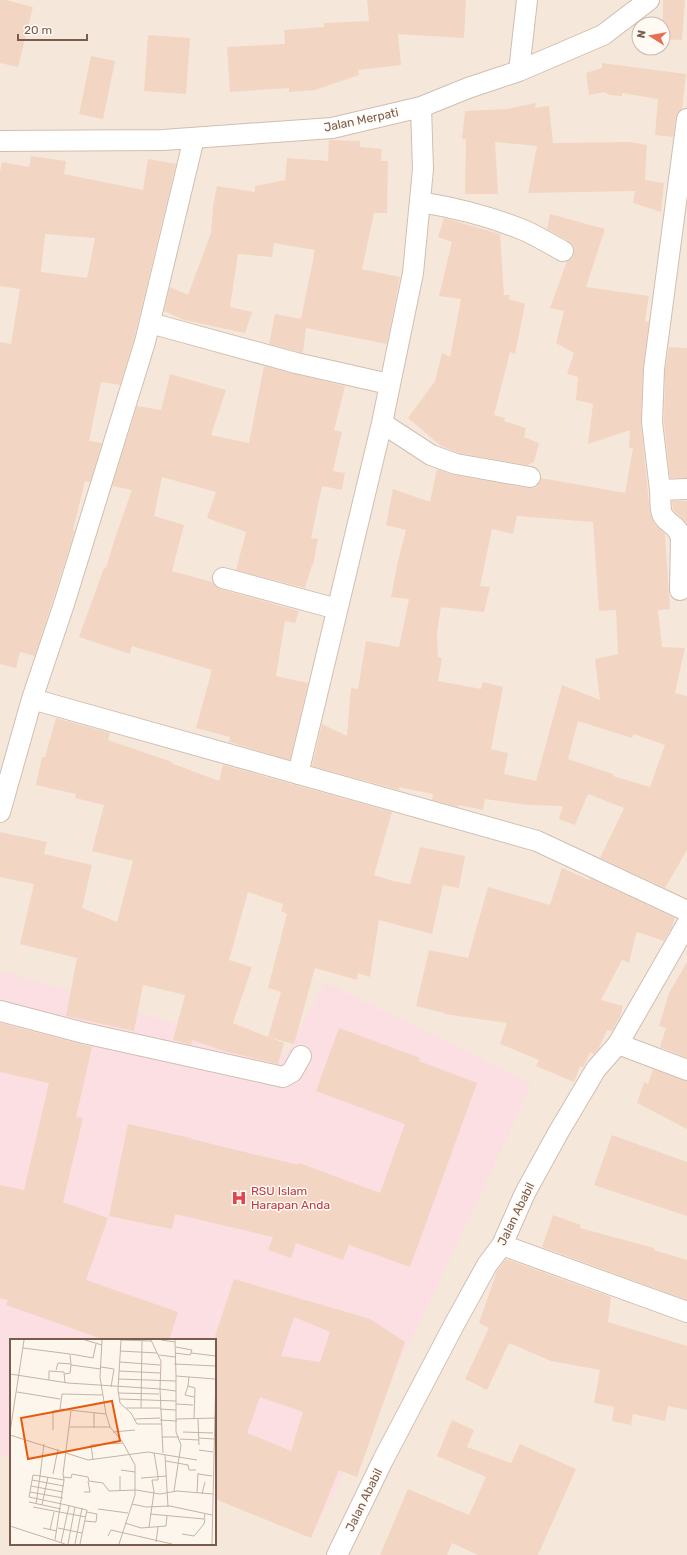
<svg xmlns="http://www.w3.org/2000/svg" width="687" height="1555" font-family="Rubik,sans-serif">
  <rect width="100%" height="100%" fill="#fdf6ec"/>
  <!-- residential -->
  <path fill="#f5e8da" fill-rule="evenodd" d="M0,0H687V1555H0ZM639,24H663V48H639ZM11,1340H215V1544H11Z"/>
  <!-- medical -->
  <path fill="#fbdfe3" d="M0,970L285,1057L325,982L532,1084L425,1312L311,1538L215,1499V1340H11V1457L0,1454Z"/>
  <!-- building -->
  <path fill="#f3d5c3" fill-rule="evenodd" d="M0,0H6L33,7L18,67L0,63Z
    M367,0H466L464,38L398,34L401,65L358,70L359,75L315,90L289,92V88L230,92L227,47L285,44L284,30L324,27V23L369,21Z
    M663,0H685L682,40L663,39Z
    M148,35L190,38L186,94L144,91Z
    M91,56L115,61L103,119L79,114Z
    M602,63L686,74L682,109L678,112L676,117L673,137L655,135L658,99L622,93V96L609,95L605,92L589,95L586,73L602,68Z
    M536,103L535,108L549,106L553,143L630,142L647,145L645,180L664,183L661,212L633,203L635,191L528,193L537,146L495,142L498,194H465L466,139H462L465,111L507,109Z
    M329,140L360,141V147L382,149L381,161H388L387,213H374L362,269L400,277L387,344L306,328L303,353L269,344L275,314L301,319L315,250L274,243L272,257L238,254L230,307L252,312L245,333L184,320L164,311L170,287L188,295L211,233L213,206L217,186L255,192V186L285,180L287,158L328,161Z
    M31,156L66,161L64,174L143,190L148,159L176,164L134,339L120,385L101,382L89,441L102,443L90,482L85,481L73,530H75L53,600L35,656L20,652L16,668L0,664V342L11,344L20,289L0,286V172L2,162L29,167ZM45,234L95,238L87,278L41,272Z
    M550,214L605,229L586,287L649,296L645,321L649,322L643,368L641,423L650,513L654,523L665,534L670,609L658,610L662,647L685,648L675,693L687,696V850L665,888L600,858L624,808L588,794L575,825L559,819L563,806L528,805L485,799L483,810L458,805V807L432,800L433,794L399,787V790L312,766L322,724L347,736L351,688L358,689L366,641L399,647L409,599L391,597L398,561L406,530L386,525L393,489L430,502L437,469L454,475L528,488H534L539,485L541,478L625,493L633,448H629L630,430L588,444L593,404L576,400L578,377L567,374L574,353L556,343L564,311L550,308L567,261L573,257L574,250L573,245L569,241L547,229ZM517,516L593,522L599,611L616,610L618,654L595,659L600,700L562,685L536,781L504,774L508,753L491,749L503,687L483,682L481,689L438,681L442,658L438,657L437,632L441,607L484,612L490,587L480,586L492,529L513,534ZM578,721L632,738L634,734L665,745L650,787L613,776V774L568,759Z
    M444,218L500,234L504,295H510L509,299L525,304L515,354L510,352L494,415L505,418L504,421L526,428L524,437L539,443L534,462L527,465L459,453L441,446L408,418L435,381L442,353L450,357L461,299L439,296L452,242L438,237Z
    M669,347L687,348V478H670L664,422L665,370Z
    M264,366L345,386L334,430L342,432L333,471L345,473L342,490L322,486L311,538L318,539L313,565H312L305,588L236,570L246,532L207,518L216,492L162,477L154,516L184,525L172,571L212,582L215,586L220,589L299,611L295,623L285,621L276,676L308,683L290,760L229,742L230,737L196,728L212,670L132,646L130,654L79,637L104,568H106L116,535L132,490L112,486L137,406L161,410L170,374L226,390L211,435L249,443Z
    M672,501H687V523L673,510Z
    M56,718L110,733L108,740L172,762L171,763L219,781L223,765L392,812L374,875L393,881L410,884L420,847L465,856L459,888L443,885L432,934L379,920L370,977L358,973L357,980L315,968L294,1044L268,1037L284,1043L278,1064L224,1051L192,1040L191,1045L173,1040L185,995L143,985L134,1031L66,1016L77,958L20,944L34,884L0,877V832L47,842L44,854L92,865L82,908L117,922L133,861L92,851L104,805L75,798L76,794L36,785L42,757H45ZM248,892L283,904L281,911L287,914L268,988L281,992L268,1037L233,1023L252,967L229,960Z
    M562,868L589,880L590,878L675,918L672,927L664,941L638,932L636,934L629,963L622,960L601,1000L623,1006L620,1017L612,1031L607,1030L599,1048L594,1054L590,1052L583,1068L580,1066L574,1082L536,1066L539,1060L500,1044L507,1023L444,1014V1013L416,1006L429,950L468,958L488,887L550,905Z
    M687,962V1058L660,1047L666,1028L659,1026L669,993Z
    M0,1023L92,1047L76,1117L83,1118L63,1202L108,1218L86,1280L178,1312L169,1340H105L6,1305L8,1300L0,1298V1185L24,1190L49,1083L0,1072Z
    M339,1028L420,1058L419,1061L477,1083L410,1267L349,1245L343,1260L296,1243L291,1258L268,1250L273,1237L175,1214L172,1229L109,1216L128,1124L191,1138V1139L299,1165V1163L380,1193L405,1124L316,1091Z
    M653,1069L687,1081V1129L637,1103L644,1082L648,1084Z
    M612,1135L687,1162V1216L594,1185Z
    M553,1215L581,1225L580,1228L654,1248V1250L687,1260V1300L542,1247Z
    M506,1259L611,1297L608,1322L687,1346V1410L668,1406L665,1421L633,1414L631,1425L612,1421L614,1407L594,1403L600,1370L551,1361L509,1343L487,1390L465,1379L489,1328L479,1323L497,1271Z
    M234,1279L370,1319L405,1342L357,1477L339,1470L311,1538L215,1499V1336ZM294,1317L330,1332L320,1362L281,1356ZM260,1397L303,1412L291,1451L247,1433Z
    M452,1420L474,1430L467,1447L511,1463L520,1444L576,1469L538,1555H478L452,1543L447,1555H380L408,1489L469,1515L486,1477L437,1456Z"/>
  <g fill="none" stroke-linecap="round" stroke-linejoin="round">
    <!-- minor casing -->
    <g stroke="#d1beb0" stroke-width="22">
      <path id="minor" d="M519,71L527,0
        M687,119L654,369L652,422L660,490L687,489
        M0,141L163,140L332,128L421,107L468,88L519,71L603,35L649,0
        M420,202C457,208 493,217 528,232C540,238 552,245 563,251
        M150,323L296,363L389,384
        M382,423L431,455L456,464L530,477
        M660,490C661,498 659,509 663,516C670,526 677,524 681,538L680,590
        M223,578L337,609
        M32,699L537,841L687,911
        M298,774L382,423L413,273L423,169L421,107
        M0,812L32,699L64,604L145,342L194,138
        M0,1011L84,1033L283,1077L292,1072L301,1056
        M618,1044L687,1070
        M502,1245L687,1312
        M337,1555L383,1460L455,1323L487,1265L502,1245L525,1193L558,1133L596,1069L618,1044L687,924"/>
    </g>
    <!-- minor -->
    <use href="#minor" stroke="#fff" stroke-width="20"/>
  </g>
  <!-- icons -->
  <defs>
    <g id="hospital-bare" transform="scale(1.2)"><path d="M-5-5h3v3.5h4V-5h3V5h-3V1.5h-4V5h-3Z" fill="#e0444e" stroke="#fffaf3" stroke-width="2.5" paint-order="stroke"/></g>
  </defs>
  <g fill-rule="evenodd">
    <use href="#hospital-bare" x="239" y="1198"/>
  </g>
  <g text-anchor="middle" stroke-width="3" stroke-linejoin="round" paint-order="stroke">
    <!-- street labels -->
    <g font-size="12" fill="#7a5c4d" stroke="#fffaf3">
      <text transform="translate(361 120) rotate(-12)" y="4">Jalan Merpati</text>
      <text transform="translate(516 1214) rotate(-64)" y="4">Jalan Ababil</text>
      <text transform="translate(364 1500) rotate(-64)" y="4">Jalan Ababil</text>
    </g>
    <!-- health labels -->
    <g font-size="12" fill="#be3a42" stroke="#fffaf3" text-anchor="start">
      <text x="251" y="1195">RSU Islam<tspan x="251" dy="14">Harapan Anda</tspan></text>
    </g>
  </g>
  <!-- overview -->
  <g transform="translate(10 1339)">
    <rect width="206" height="206" fill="#fdf6ec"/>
    <path fill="none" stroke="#c5b3a7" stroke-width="1" d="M75,1L92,6M92,1L90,38L96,75L100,88L112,102L125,126V156L109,205M151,1L165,3M165,1L166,37M132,2L131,69H150M141,2L111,1L108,51L110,64L121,74L127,85H151M13,9L60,15L61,26L91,30M110,12L147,14M165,14L180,16L182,11L166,8M181,14L206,17M61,15L83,19L86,5M149,16L165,18M110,23L150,26M164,25L206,27M91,28L104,30L101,48M46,31L48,24L61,25M109,32L150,34M0,35L58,44L150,50L151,22L141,1M55,35L60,34L61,26M179,38L178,47L185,49L184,80M108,40L166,42M39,41V32L54,33L55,44M178,47L175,56L184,58M7,53L50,60M108,54L149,55M92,56L52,55L50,70L96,75M109,60L166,62M166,65L183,66M116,69H131M150,70L166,71M125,80L150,79M166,80L205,79M188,80L189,106M150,81L167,82M60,88H100M84,89V74M43,91V72L50,71M0,93L14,1M103,93L125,91M173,93L203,94M0,96L78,121L138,113L187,121M152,98H169M189,99L204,100M170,100L189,101M34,105L30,137L54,141L45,201M189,111L203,113M153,114L150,50L166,52M155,116L158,168M83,121L81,106L113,104M156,122L178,126L179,131H186M111,131L125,133M43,135L48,110M188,135L202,137M30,137L23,136L19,158L33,161L32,166M38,138L33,161L52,165M53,138L61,139L62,135L78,138L79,142L93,144L99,152L126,151L150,155L167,152L203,155M131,139L157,137M22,141L54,147M54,141L53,135L61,72M21,147L53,153M110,151V137M164,152L171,106L166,93V37L205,40M20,153L53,159M74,153H80L78,142M187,154L188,134M192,155L195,143M19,163L51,170M26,165L30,137M52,165L77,171L70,205M122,165L136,168L160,167L202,176M23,168L76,178M88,170L118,174M140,175L194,180L195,175M75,182L86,183L87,175L77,173M115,184L131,189L156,187L157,177M0,187L55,205M139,188L144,153L142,141H148V137L144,114M33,189L47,192M48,189L72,194M40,191L44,173M172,195L184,197L194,185L195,180M98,197L101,191L162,205M146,203L148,188M51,204L59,167M58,205L65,168M65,205L72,169M202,205L206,30"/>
    <path fill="#e8590c" fill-opacity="0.15" stroke="#e8590c" stroke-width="2" d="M102,62L110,102L18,120L11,79Z"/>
    <rect width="206" height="206" fill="none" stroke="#7a5c4d" stroke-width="2"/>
  </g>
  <!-- north arrow -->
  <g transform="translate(651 36) rotate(281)"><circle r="19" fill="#fffaf3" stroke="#cabbb1"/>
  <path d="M0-3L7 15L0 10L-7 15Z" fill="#e76f51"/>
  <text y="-6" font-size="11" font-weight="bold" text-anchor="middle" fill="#7a5c4d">N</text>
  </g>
  <!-- scale -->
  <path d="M18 34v6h69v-6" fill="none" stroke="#7a5c4d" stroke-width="2"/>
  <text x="24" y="34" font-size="12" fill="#7a5c4d" stroke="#fffaf3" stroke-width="3" paint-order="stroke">20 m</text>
</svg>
